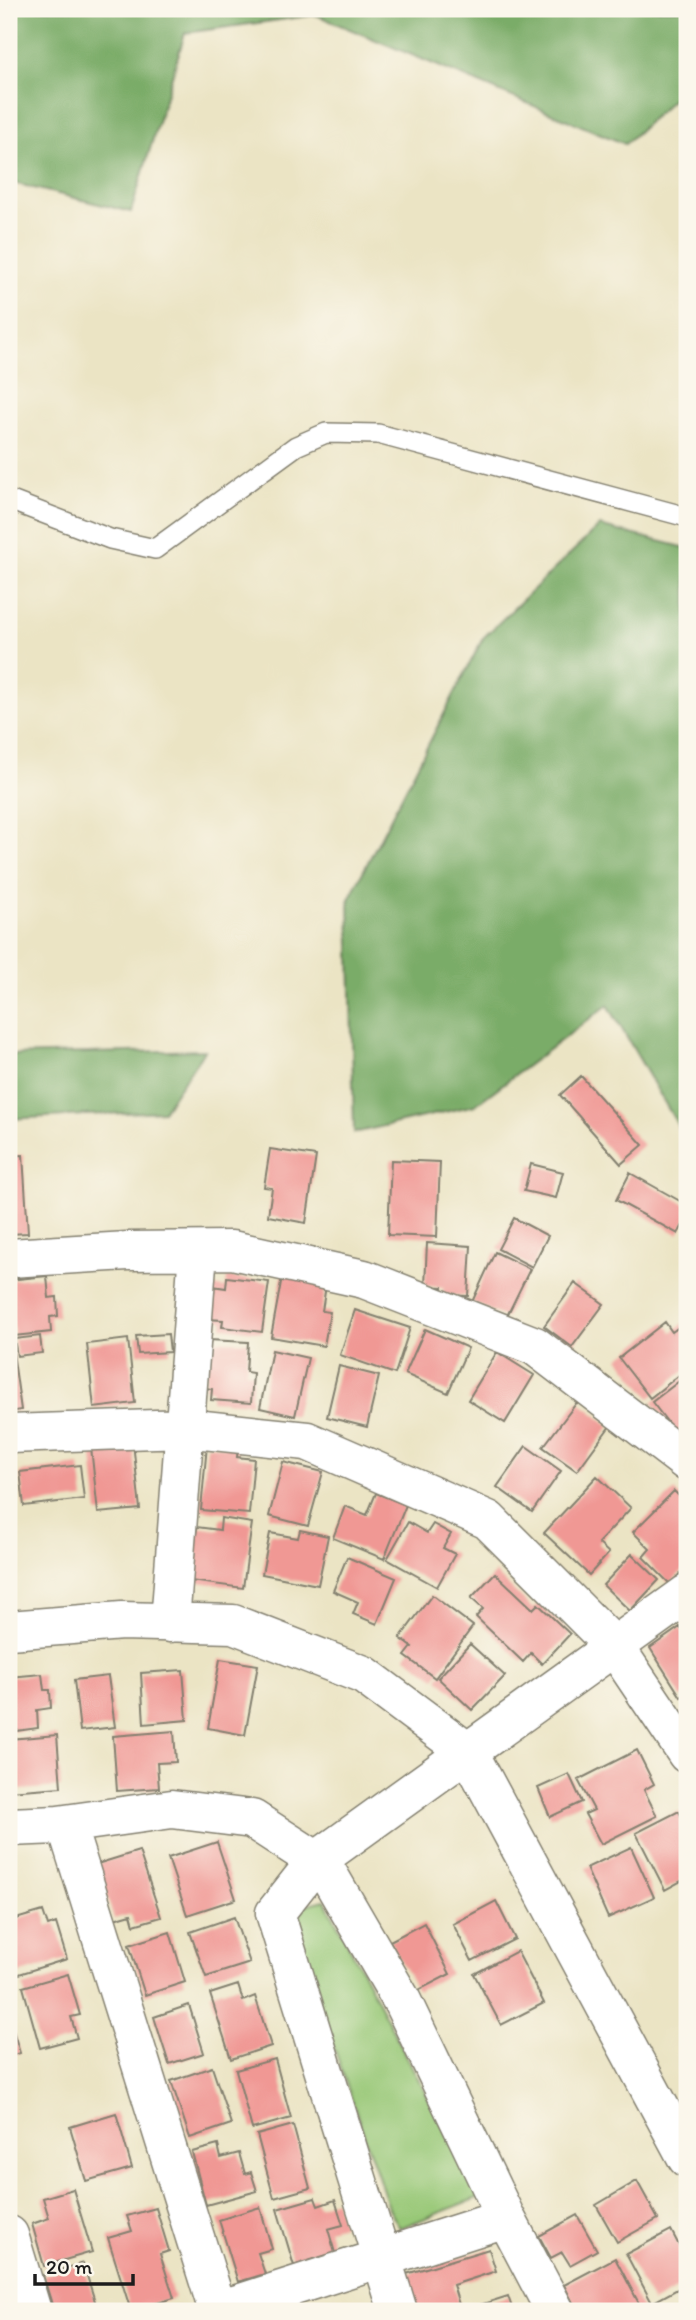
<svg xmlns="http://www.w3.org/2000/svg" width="696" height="2320" font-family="Itim,sans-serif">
  <rect width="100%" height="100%" fill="#fbf7ec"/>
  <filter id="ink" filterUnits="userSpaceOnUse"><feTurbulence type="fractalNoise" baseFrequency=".0143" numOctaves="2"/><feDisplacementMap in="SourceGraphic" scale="14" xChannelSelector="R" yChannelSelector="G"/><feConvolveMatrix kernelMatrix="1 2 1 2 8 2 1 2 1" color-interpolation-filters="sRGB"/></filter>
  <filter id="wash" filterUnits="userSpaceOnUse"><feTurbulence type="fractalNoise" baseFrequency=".00686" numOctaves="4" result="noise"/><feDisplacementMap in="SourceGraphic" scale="28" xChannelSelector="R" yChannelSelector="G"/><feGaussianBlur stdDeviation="1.57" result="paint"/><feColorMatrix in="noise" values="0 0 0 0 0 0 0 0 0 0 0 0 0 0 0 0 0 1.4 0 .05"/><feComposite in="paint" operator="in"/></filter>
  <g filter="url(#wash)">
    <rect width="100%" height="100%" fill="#ebe4c4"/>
    <!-- green -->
    <path fill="#98c877" stroke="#5a724a" stroke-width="2" d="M325,1900L480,2197L400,2228L390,2211L294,1931L304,1905Z"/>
    <!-- forest -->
    <path fill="#7aac68" stroke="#4b6442" stroke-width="2" d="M9,9H687V86L625,144L316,15L185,33L131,212L9,182Z
      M599,526L687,548V1141L608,1005L475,1105L354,1133L349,899L483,638Z
      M205,1050L163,1111L9,1119V1055Z"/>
    <g id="blocks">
      <!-- building -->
      <path fill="#f09894" d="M581,1076L643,1145L621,1164L560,1095Z
        M270,1149L316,1156L306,1223L268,1216L272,1188L264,1187Z
        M23,1155L28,1233L9,1234V1156Z
        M391,1160L440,1162L437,1237L388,1235Z
        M531,1164L563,1172L556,1198L524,1191Z
        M630,1173L687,1205V1218L678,1234L616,1200Z
        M514,1218L548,1236L532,1267L498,1249Z
        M427,1243L471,1246L468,1296L443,1295V1287L425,1286Z
        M495,1252L530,1269L506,1318L472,1302Z
        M283,1271L327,1279L322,1311L330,1312L324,1346L271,1337Z
        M47,1276L49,1298L57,1297L58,1316L50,1317L51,1332L14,1336L9,1280Z
        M227,1277L269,1282L262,1332L222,1327L223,1320L207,1319L212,1286L226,1288Z
        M575,1283L604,1304L572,1347L544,1326Z
        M355,1310L410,1328L395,1374L340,1355Z
        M687,1321V1369L650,1398L619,1358L665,1322L672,1332Z
        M425,1329L468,1348L448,1393L405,1374Z
        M168,1334L170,1352L138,1354L136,1336Z
        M40,1336L42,1353L17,1356L14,1339Z
        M9,1338H11L21,1410L9,1412Z
        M128,1339L135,1403L94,1408L87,1344Z
        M208,1340L248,1342L246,1372L253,1373L251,1403L211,1400L212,1389L205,1388Z
        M272,1350L308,1358L295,1416L260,1408Z
        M497,1352L534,1375L505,1423L468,1400Z
        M339,1366L379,1376L367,1427L327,1417Z
        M687,1375V1431L679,1437L652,1402Z
        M578,1401L610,1426L577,1471L543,1447Z
        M133,1442L140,1509L98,1513L91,1447Z
        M207,1445L238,1447L237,1457L254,1459L249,1514L201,1510Z
        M526,1446L561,1471L532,1512L497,1487Z
        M283,1462L323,1472L308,1526L269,1516Z
        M80,1465L84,1499L24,1506L20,1472Z
        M597,1476L631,1508L598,1543L609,1553L589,1575L544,1533Z
        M674,1491L687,1504V1566L670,1584L643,1557L650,1549L633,1532Z
        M376,1493L406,1505L384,1559L333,1538L345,1506L367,1515Z
        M221,1518L252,1523L243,1588L190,1581L197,1527L220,1530Z
        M408,1522L427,1533L433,1524L451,1534L443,1548L455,1554L437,1587L387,1559Z
        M300,1530L328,1536L318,1585L262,1574L270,1533L298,1538Z
        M632,1554L659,1580L630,1611L603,1585Z
        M347,1557L396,1578L377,1624L353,1614L358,1602L333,1591Z
        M495,1573L533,1609L538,1604L570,1634L542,1664L531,1653L523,1662L476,1617L483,1609L471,1598Z
        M432,1595L473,1626L435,1678L405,1656L412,1647L400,1638Z
        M680,1627L687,1638V1693L681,1697L650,1648Z
        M470,1644L505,1676L472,1710L438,1678Z
        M220,1659L258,1665L245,1735L208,1728Z
        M183,1670L187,1720L144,1724L141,1673Z
        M42,1674L44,1690H50L51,1708L37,1710L38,1728L9,1732V1677Z
        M108,1676L115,1727L80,1731L74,1680Z
        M174,1731L176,1762L157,1763L159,1788L117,1791L113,1736Z
        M57,1735L61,1787L9,1791V1739Z
        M637,1750L654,1784L644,1790L657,1816L601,1844L585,1814L594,1810L578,1780Z
        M569,1774L582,1802L550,1817L538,1788Z
        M679,1811L687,1827V1878L665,1890L636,1833Z
        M217,1842L236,1899L187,1915L168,1858Z
        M631,1847L654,1897L608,1918L586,1868Z
        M139,1851L161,1917L134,1925L131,1914L114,1919L97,1864Z
        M496,1901L515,1939L472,1961L453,1924Z
        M43,1911L48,1926L56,1923L67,1959L16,1975L9,1952V1921Z
        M234,1917L250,1963L206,1977L190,1932Z
        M424,1923L450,1974L417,1991L390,1941Z
        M170,1932L185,1982L145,1995L129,1945Z
        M517,1951L544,2003L501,2025L474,1974Z
        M68,1974L80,2015L71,2017L77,2038L40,2048L23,1987Z
        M238,1985L243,2001L255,1996L271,2046L231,2059L210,1994Z
        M189,2005L204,2053L169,2064L154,2017Z
        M9,2017L20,2053L9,2056Z
        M275,2059L291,2118L252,2129L236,2070Z
        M212,2067L231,2124L190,2138L171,2081Z
        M116,2113L132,2168L86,2181L70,2127Z
        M293,2125L310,2188L274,2198L257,2135Z
        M218,2145L221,2158L239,2153L245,2174L251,2172L257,2191L206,2205L192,2152Z
        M637,2181L658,2219L617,2242L596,2205Z
        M73,2189L92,2252L44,2266L32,2224L49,2218L43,2198Z
        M315,2198L318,2206L335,2200L343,2225L328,2229L335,2253L294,2266L277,2209Z
        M260,2207L272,2249L258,2253L265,2274L238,2282L219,2220Z
        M156,2208L169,2251L160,2254L174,2298L131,2311L108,2238L132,2231L127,2216Z
        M577,2215L597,2250L570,2265L562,2252L551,2258L539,2236Z
        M671,2230L687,2261V2284L652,2303L626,2254Z
        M489,2249L496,2271L453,2285L461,2311L508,2296L513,2311H415L403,2275Z
        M615,2258L643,2311H577L564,2285Z
        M83,2263L98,2311H54L43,2275Z"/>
    </g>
  </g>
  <g filter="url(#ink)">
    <use href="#blocks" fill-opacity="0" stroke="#848070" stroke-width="2"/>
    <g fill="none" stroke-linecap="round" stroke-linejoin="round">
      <!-- lane casing -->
      <g stroke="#848070" stroke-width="22">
        <path id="lane" d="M9,500L110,539L155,549L296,446L326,433L378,434L687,517"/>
      </g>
      <!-- street casing -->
      <g stroke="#848070" stroke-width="41">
        <path id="street" d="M9,1258L128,1251L232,1250L364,1279L535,1346L687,1462
          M9,1434L185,1428L307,1441L488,1520L615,1647L687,1754
          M170,1623L198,1251
          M9,1630L122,1621L233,1624L364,1675L469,1753L687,2158
          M66,1824L218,2311
          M9,1827L58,1825L172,1809L252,1819L323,1865L402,2001L506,2218L216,2311
          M506,2218L555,2311
          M9,2235L32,2311
          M398,2311L275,1913L316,1861L687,1594"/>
      </g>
      <!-- lane -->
      <use href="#lane" stroke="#fff" stroke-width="19"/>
      <!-- street -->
      <use href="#street" stroke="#fff" stroke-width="38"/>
    </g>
  </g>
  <!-- margin -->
  <rect width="696" height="2320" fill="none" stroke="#fbf7ec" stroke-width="35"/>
  <!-- scale -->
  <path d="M35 2274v10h98v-10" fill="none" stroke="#1c1c1c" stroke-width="3.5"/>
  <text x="46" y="2274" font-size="21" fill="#1c1c1c" stroke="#fbf7ec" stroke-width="5" paint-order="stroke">20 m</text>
</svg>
